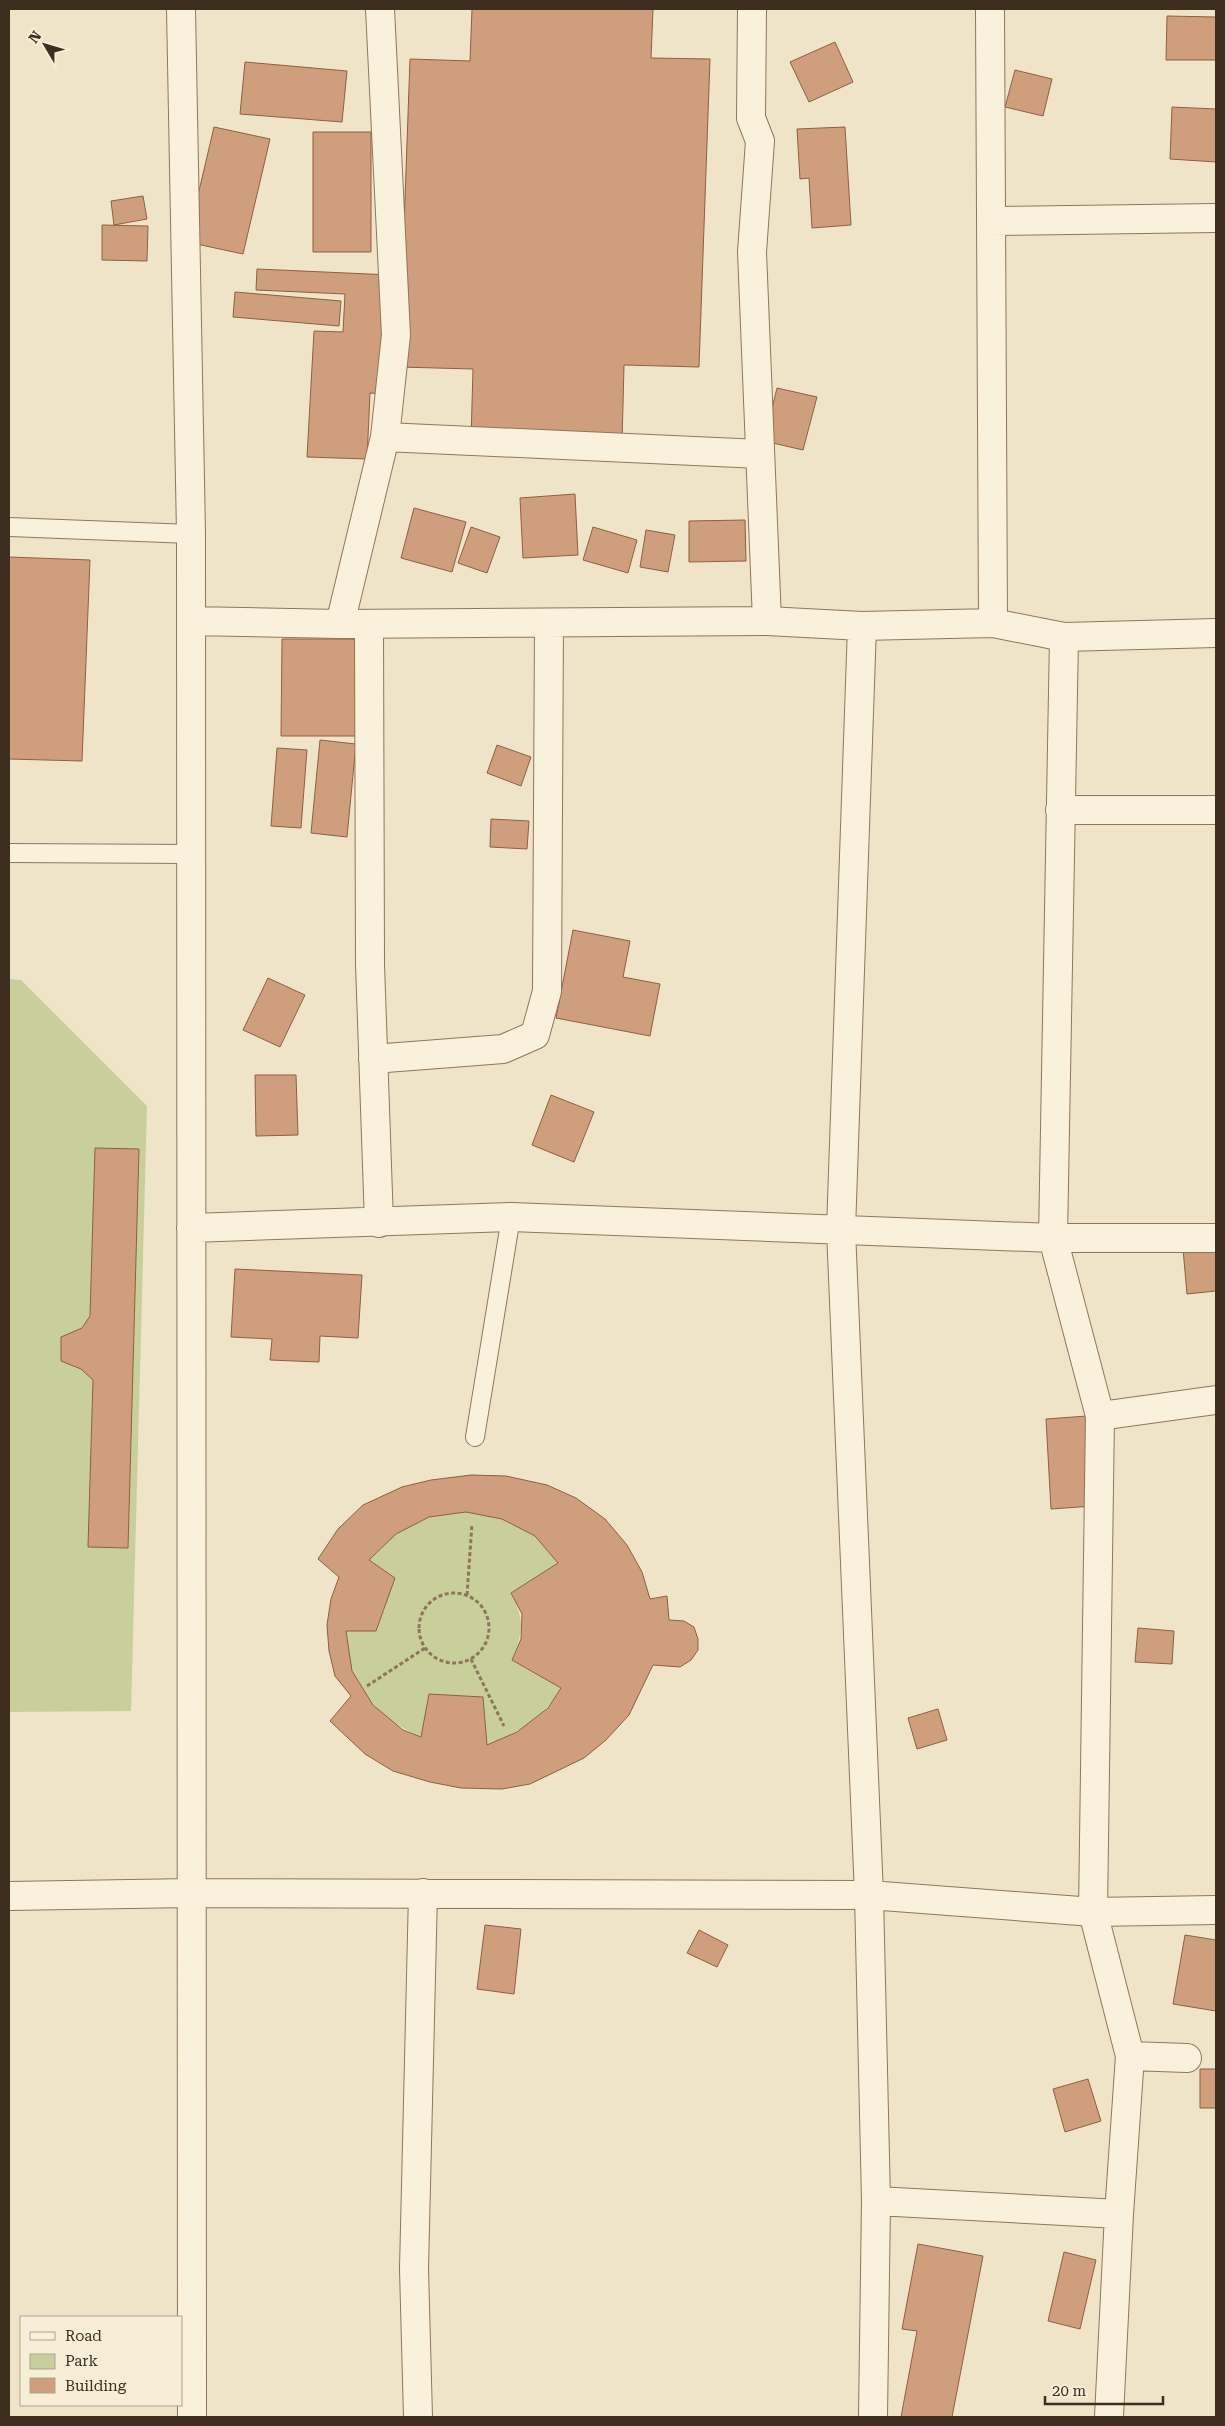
<svg xmlns="http://www.w3.org/2000/svg" width="1225" height="2426" font-family="'Roboto Serif',serif">
  <rect width="100%" height="100%" fill="#f0e4c8"/>
  <!-- green -->
  <path fill="#c9cf9b" d="M9,979L21,980L147,1106L131,1711L9,1712Z
    M466,1512L502,1519L535,1536L558,1563L511,1593C525,1620 523,1632 512,1660L561,1688C541,1720 521,1731 487,1745L483,1697L429,1694L421,1737C392,1725 364,1701 352,1670C348,1659 348,1644 346,1631H376L395,1578L369,1560L396,1534L429,1517Z"/>
  <!-- building -->
  <path fill="#cf9f7d" stroke="#8d5f41" fill-rule="evenodd" d="M472,9H653L651,58L710,59L699,367L624,365L622,443L471,439L473,369L399,367L410,59L470,61Z
    M1167,16L1216,17V60H1166Z
    M835,42L853,82L809,102L790,62Z
    M245,62L347,71L342,122L240,114Z
    M1015,70L1052,79L1043,116L1005,107Z
    M1172,107L1216,109V162L1170,159Z
    M214,127L270,139L243,254L187,242Z
    M845,127L851,225L812,228L809,178L800,179L797,129Z
    M313,132H371V252H313Z
    M143,196L147,219L114,225L111,201Z
    M102,225L148,226L147,261L102,260Z
    M257,269L391,275L385,394L370,393L367,459L307,457L314,331L343,332L345,294L256,290Z
    M235,292L341,301L339,326L233,317Z
    M777,388L817,397L803,450L764,441Z
    M575,494L578,555L523,558L520,498Z
    M414,508L466,522L452,572L401,558Z
    M745,520L746,561L689,562V521Z
    M471,527L500,537L487,573L458,563Z
    M593,527L637,540L628,573L583,560Z
    M646,530L675,535L668,572L640,567Z
    M9,557L90,560L82,761L9,759Z
    M282,639H358L357,736H281Z
    M320,740L356,744L347,837L311,833Z
    M497,745L531,757L521,786L487,773Z
    M277,748L307,750L301,828L271,826Z
    M491,819L529,821L527,849L490,847Z
    M573,930L630,941L623,977L660,984L650,1036L556,1018Z
    M268,978L305,995L280,1047L243,1030Z
    M255,1075H296L298,1135L256,1136Z
    M551,1095L594,1112L574,1162L532,1145Z
    M95,1148L139,1149L128,1548L88,1547L93,1380L81,1369L61,1361V1337L82,1328L90,1316Z
    M1216,1235V1291L1187,1294L1182,1238Z
    M235,1269L362,1275L358,1338L320,1336L319,1362L270,1360L272,1339L231,1337Z
    M1087,1416L1093,1506L1051,1509L1046,1419Z
    M471,1475L506,1476L547,1485L576,1498L605,1519L627,1545L642,1572L650,1599L667,1596L669,1620L684,1621L694,1627L698,1639V1650L691,1660L680,1667L653,1665L629,1715L606,1740L584,1758L530,1784L502,1789L461,1788L430,1782L393,1771L365,1754L330,1721L351,1696L335,1676L329,1651L327,1625L331,1599L339,1577L318,1559L338,1529L363,1505L402,1487L431,1480ZM466,1512L502,1519L535,1536L558,1563L511,1593L522,1614L521,1639L512,1660L561,1688L548,1708L517,1732L487,1745L483,1697L429,1694L421,1737L403,1730L373,1705L352,1671L346,1631H376L395,1578L369,1560L396,1534L429,1517Z
    M1138,1628L1174,1631L1172,1664L1135,1662Z
    M938,1709L947,1740L917,1749L908,1718Z
    M485,1925L521,1929L514,1994L477,1989Z
    M699,1930L728,1945L717,1967L687,1953Z
    M1185,1935L1216,1940V2011L1173,2004Z
    M1200,2069H1216V2108H1200Z
    M1088,2079L1101,2121L1065,2132L1053,2089Z
    M918,2244L983,2256L952,2417H901L917,2331L902,2329Z
    M1064,2252L1096,2260L1080,2329L1048,2321Z"/>
  <g fill="none" stroke-linecap="round" stroke-linejoin="round">
    <!-- service casing -->
    <g stroke="#8d765c" stroke-width="20">
      <path id="service" d="M9,527L191,534
        M9,853L191,854
        M475,1437L511,1217"/>
    </g>
    <!-- minor casing -->
    <g stroke="#8d765c" stroke-width="30">
      <path id="minor" d="M181,9L191,534L192,2417
        M752,9L751,118L760,141L752,252L767,621
        M990,9L993,623
        M991,221L1216,218
        M385,437L760,454
        M191,621L340,624L767,621L862,626L993,623L1064,637L1216,633
        M340,624L385,437L396,335L380,9
        M369,624L370,964L379,1223
        M862,626L841,1230L869,1895L876,2201L873,2417
        M1064,637L1053,1238L1100,1416L1093,1912L1216,1910
        M1060,810H1216
        M373,1059L503,1049L535,1035L547,991L549,624
        M191,1228L511,1217L1053,1238H1216
        M1100,1416L1216,1400
        M9,1896L191,1893L869,1895L1093,1912L1130,2056L1119,2214L1109,2417
        M1130,2056L1187,2058
        M876,2201L1119,2214
        M418,2417L414,2269L423,1893"/>
    </g>
    <!-- path -->
    <path stroke="#8d765c" stroke-width="3" stroke-dasharray="4 2.5" stroke-linecap="butt" d="M419 1628a35 35 0 1 1 70 0a35 35 0 1 1-70 0Z
      M467,1595L472,1524
      M471,1659L504,1726
      M367,1686L425,1648"/>
    <!-- service -->
    <use href="#service" stroke="#faf1dc" stroke-width="18"/>
    <!-- minor -->
    <use href="#minor" stroke="#faf1dc" stroke-width="28"/>
  </g>
  <!-- border -->
  <rect width="1225" height="2426" fill="none" stroke="#3d2e20" stroke-width="20"/>
  <!-- legend -->
  <rect x="20" y="2316" width="162" height="90" fill="#f7eed8" stroke="#ada18e"/>
  <rect x="30" y="2332" width="25" height="8" fill="#faf1dc" stroke="#ada18e"/>
  <text x="65" y="2341" font-size="15" fill="#3d2e20">Road</text>
  <rect x="30" y="2354" width="25" height="15" fill="#c9cf9b" stroke="#ada18e"/>
  <text x="65" y="2366" font-size="15" fill="#3d2e20">Park</text>
  <rect x="30" y="2378" width="25" height="15" fill="#cf9f7d" stroke="#ada18e"/>
  <text x="65" y="2391" font-size="15" fill="#3d2e20">Building</text>
  <!-- north arrow -->
  <g transform="translate(45 45) rotate(308)" stroke="#f7eed8" stroke-width="4" paint-order="stroke">
  <path d="M0-4L9 19L0 12L-9 19Z" fill="#3d2e20"/>
  <text y="-8" font-size="14" font-weight="bold" text-anchor="middle" fill="#3d2e20">N</text>
  </g>
  <!-- scale -->
  <path d="M1045 2396v8h118v-8" fill="none" stroke="#3d2e20" stroke-width="2.5"/>
  <text x="1052" y="2396" font-size="15" fill="#3d2e20" stroke="#f7eed8" stroke-width="4" paint-order="stroke">20 m</text>
</svg>
